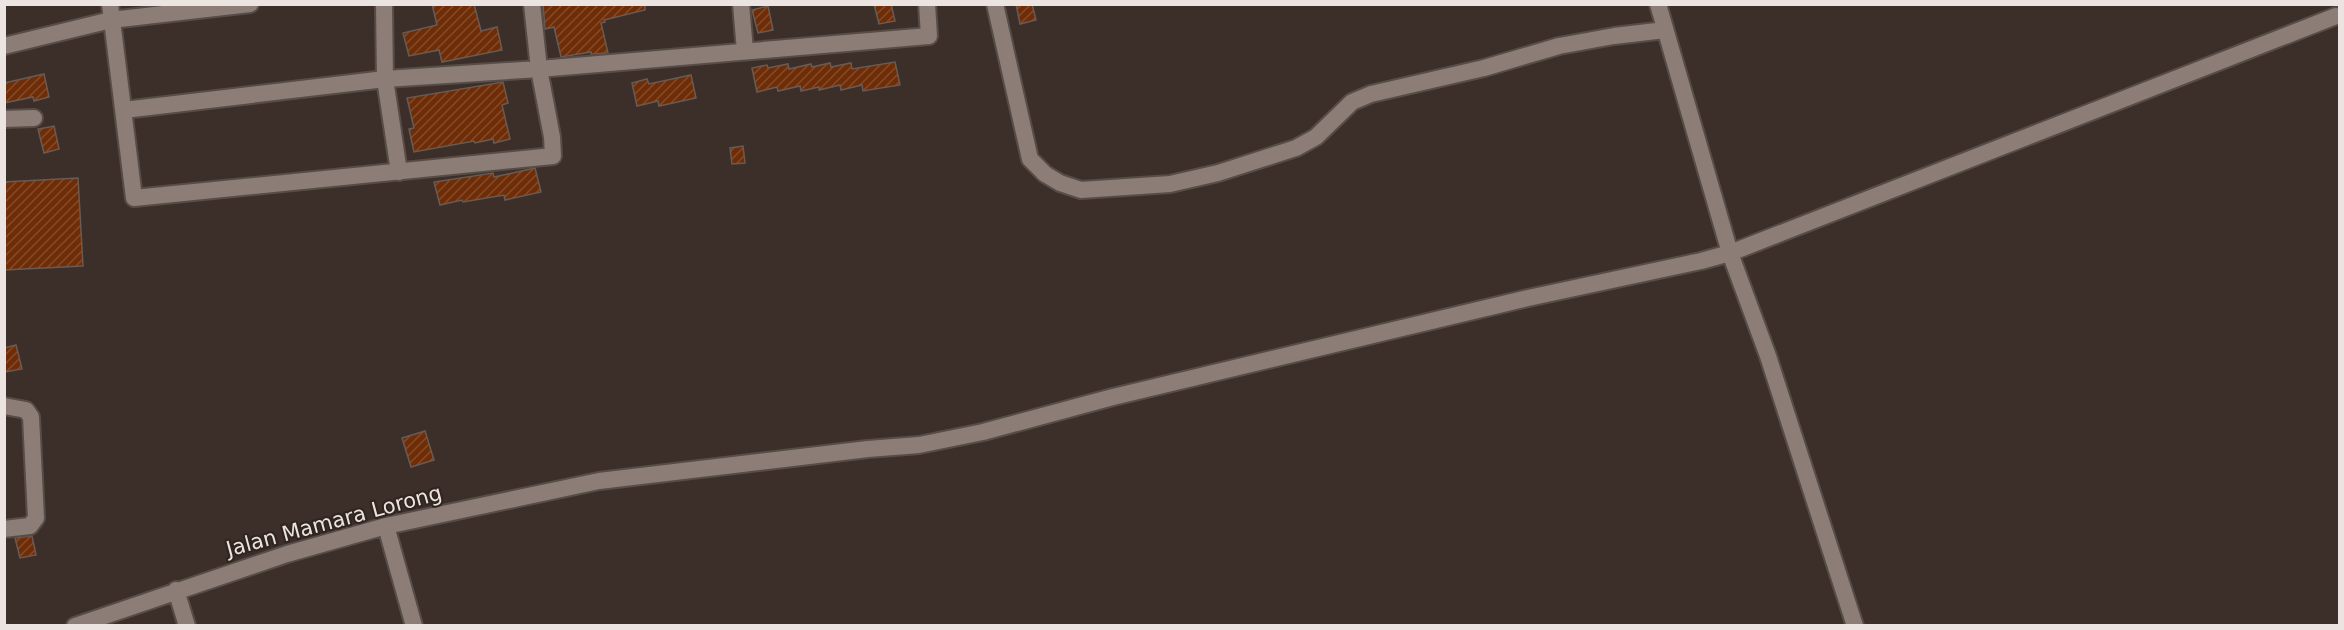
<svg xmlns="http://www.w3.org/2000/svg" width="2344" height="630" font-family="'DejaVu Sans',sans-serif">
  <defs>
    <pattern id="building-hatch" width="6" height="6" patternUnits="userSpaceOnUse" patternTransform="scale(1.5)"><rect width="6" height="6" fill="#6e2d06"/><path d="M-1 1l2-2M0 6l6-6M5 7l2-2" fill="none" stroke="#834b2a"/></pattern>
  </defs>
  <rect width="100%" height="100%" fill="#3c2f29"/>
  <!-- building -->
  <path fill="url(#building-hatch)" stroke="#695b54" stroke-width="1.5" d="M432,4H474L481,31L497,27L502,50L442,62L439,50L409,56L403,33L437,25Z
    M645,4V10L604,20L605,22L601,23L608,53L591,54V52L561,57L554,27L545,29L543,5Z
    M874,4H891L895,21L879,24Z
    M1016,4H1032L1036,20L1020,24Z
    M768,6L773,30L758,33L752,10Z
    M895,62L900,85L863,91L862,85L841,90L840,85L819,90V87L801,91L800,86L778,91L777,87L757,92L752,68L767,65L768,68L788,64L789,69L811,64L812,67L830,63L831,67L851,63L852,69Z
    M44,74L49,97L34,101L33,97L4,103V83Z
    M691,75L696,98L659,106L658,101L637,106L632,83L647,79L649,84Z
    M503,82L508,103L502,105L510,139L494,143L493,139L475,143L474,141L414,152L409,129L414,128L407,98Z
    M54,126L59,149L44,153L38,129Z
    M743,146L745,163L732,164L730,148Z
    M535,168L541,192L505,200L504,195L463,202L462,200L440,205L434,182L493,173L494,177Z
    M78,178L83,266L4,270V182Z
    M16,345L22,369L4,372V348Z
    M425,431L434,460L411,467L402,438Z
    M32,536L36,555L20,558L15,538Z"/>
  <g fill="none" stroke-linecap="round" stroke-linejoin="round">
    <!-- minor casing -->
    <g stroke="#574c47" stroke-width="20">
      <path id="minor" d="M110,4L134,198L553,156L552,137L539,69L532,4
        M384,4L385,79L399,172
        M741,4L745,51
        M995,4L1030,159L1045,174L1060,183L1081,190L1170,184L1218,173L1296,148L1316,137L1352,102L1371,94L1484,68L1559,46L1614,36L1665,30
        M1658,4L1730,253L1768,356L1855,626
        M4,46L111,20L250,4
        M124,110L385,79L539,69L929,36L927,4
        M4,119L34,118
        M4,406L26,410L31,417L36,518L30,526L4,529
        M386,526L414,626
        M176,590L187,626
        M75,626L287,554L386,526L599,481L868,449L919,445L983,432L1113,397L1528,298L1701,261L1730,253L2336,16"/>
    </g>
    <!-- minor -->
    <use href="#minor" stroke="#8c7d76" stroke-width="16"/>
  </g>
  <g text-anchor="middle" stroke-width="4.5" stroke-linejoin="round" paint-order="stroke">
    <!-- street labels -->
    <g font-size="21" fill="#ece4e0" stroke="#31261f">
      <text transform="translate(334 521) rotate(-15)" y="7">Jalan Mamara Lorong</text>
    </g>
  </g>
  <!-- border -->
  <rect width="2344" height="630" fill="none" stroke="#ece4e0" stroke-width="12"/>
</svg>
